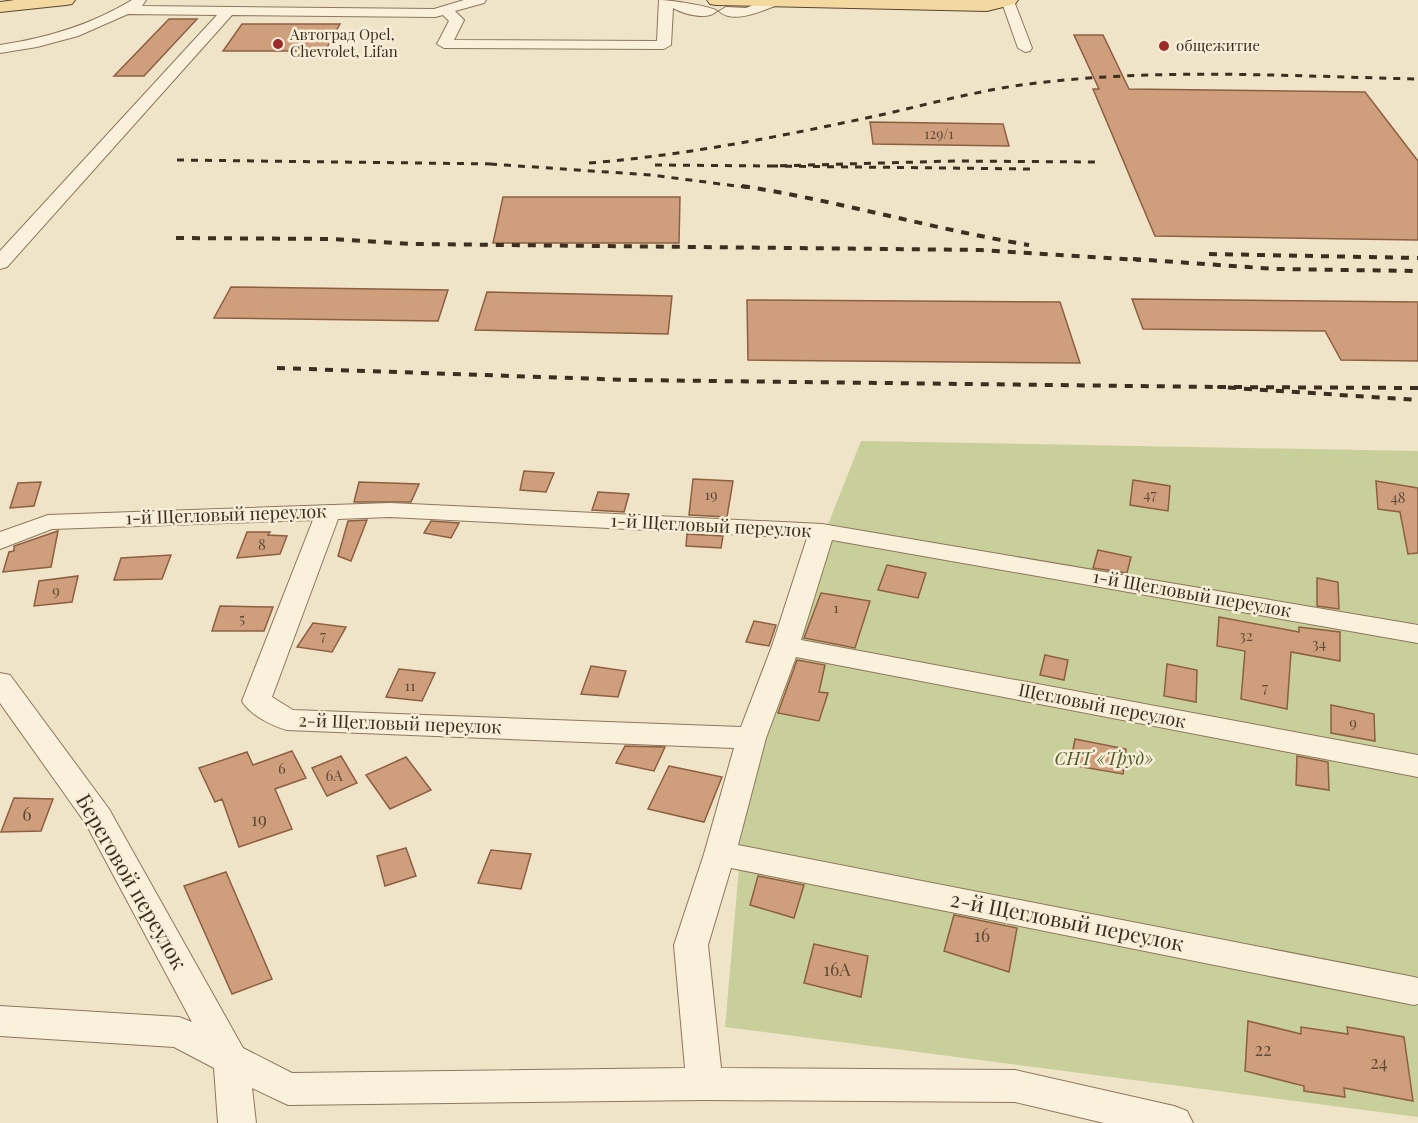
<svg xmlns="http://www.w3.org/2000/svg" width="1418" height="1123" font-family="'Playfair Display',serif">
  <rect width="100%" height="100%" fill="#f0e4c8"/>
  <!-- green -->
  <path fill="#c9cf9b" d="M861,441L1418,451V1117L725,1027L739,868L732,848L827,527Z"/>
  <!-- building -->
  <path fill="#cf9f7d" stroke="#8d5f41" stroke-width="1.5" d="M169,19H197L144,76H114Z
    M242,24H340L325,51H223Z
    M1074,35H1103L1129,89L1365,92L1418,161V240L1155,236L1093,89H1099Z
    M870,122L1003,124L1009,146L873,144Z
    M503,197H680L679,243H493Z
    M231,287L448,290L438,321L214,318Z
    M487,292L672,296L668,334L475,330Z
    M1132,299L1418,302V361L1341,360L1325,331L1143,329Z
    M747,300L1060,302L1080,363L748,360Z
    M524,471L554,473L546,492L520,490Z
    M693,479L733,481L727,517L689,515Z
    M1133,480L1170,486L1168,511L1130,505Z
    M1376,481L1418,488V553L1408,554L1400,512L1378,509Z
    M41,482L34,506L10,508L18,483Z
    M359,482L419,484L411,502H354Z
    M598,492L629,494L624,512L592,510Z
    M367,520L351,561L338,556L348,521Z
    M431,521L459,523L451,538L424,533Z
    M58,531L51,567L3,572L9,552L14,551V546Z
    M247,532H270L268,535L287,536L280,554L237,558Z
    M687,534L723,536L721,548L686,546Z
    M1098,550L1131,557L1127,573L1093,568Z
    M171,555L162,579L114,580L121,558Z
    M887,565L926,573L918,598L878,590Z
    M78,576L72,602L34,606L39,581Z
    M1317,578L1338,582L1339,609L1317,606Z
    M821,593L870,601L855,648L804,638Z
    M220,606L273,607L264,631H212Z
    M1219,617L1299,632V627L1340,632V661L1291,652L1287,709L1241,699L1245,651L1217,646Z
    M754,621L776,625L769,646L746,642Z
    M313,623L346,627L332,652L297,647Z
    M1045,655L1068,660L1064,680L1040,675Z
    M797,660L825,665L819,692L828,693L819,721L778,713Z
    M1167,664L1197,670L1196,702L1164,696Z
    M591,666L626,671L618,697L581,694Z
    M399,669L435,673L422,701L386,697Z
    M1331,705L1374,714L1375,741L1331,733Z
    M1075,739L1126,749L1123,774L1070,765Z
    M625,746L665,747L654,771L616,763Z
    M292,751L306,778L275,789L292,829L239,847L222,799L215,802L199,768L247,752L253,765Z
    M341,756L357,783L327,796L312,768Z
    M1297,756L1328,762L1329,790L1296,785Z
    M406,757L431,790L390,809L366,775Z
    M669,766L722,777L704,822L648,809Z
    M14,798L53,799L41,831L1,832Z
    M406,848L416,876L385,886L377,856Z
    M491,850L531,854L521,889L478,883Z
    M226,872L272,979L232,994L184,886Z
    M758,876L804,885L794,918L750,905Z
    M954,915L1017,928L1009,972L944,951Z
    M814,944L868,956L861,997L804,983Z
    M1248,1021L1301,1034V1027L1348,1034L1347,1027L1404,1037L1413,1101L1344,1088L1345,1097L1304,1091V1086L1245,1071Z"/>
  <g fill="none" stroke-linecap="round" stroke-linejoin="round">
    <!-- minor casing -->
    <g stroke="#8d765c" stroke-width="2">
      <path id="minor" d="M132,0H146L142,6L434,9L464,0H486L484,3L455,11L464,20L454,40L657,41L659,0C669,0 712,6 717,11C707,21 684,14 673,8L671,45L664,49L444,48L437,44L449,21L443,15L435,17L232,15L7,267L0,269V251L217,15L128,14L78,36L37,47L0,53V45C47,38 91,25 132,0Z
        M765,0L782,1L780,4C764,10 733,25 719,11L726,7L746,8Z
        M1001,0L1014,1L1032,48L1030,51L1025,52L1018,48Z
        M390,503L822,524L1418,625V643L832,540L801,640L1418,755V777L796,657L766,738L738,845L1414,977L1418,978V1004L1414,1005L731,868L708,945L721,1068L1015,1070L1174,1106L1187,1111L1193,1123H1104L1015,1102L705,1100L288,1105L252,1088L256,1123H218L214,1068L174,1047L0,1036V1006L179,1017L192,1022L86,824L0,703V673L10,675L109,809L243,1048L292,1073L685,1068L674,945L704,854L734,748L287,730C272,726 250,715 242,701L313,520L52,529L0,549V532L48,515ZM390,517L807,538L772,646L741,727L293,710L272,697L338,519Z"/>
    </g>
    <!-- major casing -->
    <g stroke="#5b4430" stroke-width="2">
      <path id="major" d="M15,0H75L72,4L66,5L0,12V2Z
        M707,0H1018L1015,4L987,11L716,5L710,4Z"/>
    </g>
    <!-- minor -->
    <use href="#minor" fill="#faf1dc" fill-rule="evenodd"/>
    <!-- major -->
    <use href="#major" fill="#f3d9a0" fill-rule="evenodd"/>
    <!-- rail-far1 -->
    <path stroke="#3d2e20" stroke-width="3" stroke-dasharray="7 7" stroke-linecap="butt" d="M177,160L499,164
      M589,163C689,155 787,135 885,114C928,104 970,93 1014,86C1147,67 1284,76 1418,79
      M490,164L651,175L752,188
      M655,165L772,166
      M1030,169L772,166L954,161L1096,162"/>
    <!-- rail -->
    <path stroke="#3d2e20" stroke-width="4" stroke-dasharray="8 8" stroke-linecap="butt" d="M742,186C839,201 933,229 1029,245
      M176,238L333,239L413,244L980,250L1141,260
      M1209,254L1418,258
      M1133,259L1276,269L1418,271
      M277,368L630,380L1219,387
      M1418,388L1219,387L1418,400"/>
  </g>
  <!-- markers -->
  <g fill="#9e2a2b" stroke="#f7eed8" stroke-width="2">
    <circle cx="278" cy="44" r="6"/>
    <circle cx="1164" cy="46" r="6"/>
  </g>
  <g text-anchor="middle" stroke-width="5" stroke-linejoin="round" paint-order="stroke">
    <!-- far-number labels -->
    <g font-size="14" fill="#624a37">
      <text x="939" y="139">129/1</text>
    </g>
    <!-- far-poi labels -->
    <g font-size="15" fill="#3d2e20" stroke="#f7eed8" text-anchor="start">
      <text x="290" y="40">Автоград Opel,<tspan x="290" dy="17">Chevrolet, Lifan</tspan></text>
      <text x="1176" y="51">общежитие</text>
    </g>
    <!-- number labels -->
    <g font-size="15" fill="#624a37">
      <text x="711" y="500">19</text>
      <text x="1150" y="500">47</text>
      <text x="1398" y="503">48</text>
      <text x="262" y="550">8</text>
      <text x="56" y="596">9</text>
      <text x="836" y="613">1</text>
      <text x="242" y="624">5</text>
      <text x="323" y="641">7</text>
      <text x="1246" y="641">32</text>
      <text x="1319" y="649">34</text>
      <text x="410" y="691">11</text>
      <text x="1265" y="693">7</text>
      <text x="1353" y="728">9</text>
      <text x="282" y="774">6</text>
      <text x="334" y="781">6А</text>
    </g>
    <!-- street labels -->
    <g font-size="18" fill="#3d2e20" stroke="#f7eed8">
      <text transform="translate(226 515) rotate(-2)" y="6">1-й Щегловый переулок</text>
      <text transform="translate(711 526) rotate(3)" y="6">1-й Щегловый переулок</text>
      <text transform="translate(1192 594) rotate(10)" y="6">1-й Щегловый переулок</text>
      <text transform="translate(1102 706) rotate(11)" y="6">Щегловый переулок</text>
      <text transform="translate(400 724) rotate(2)" y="6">2-й Щегловый переулок</text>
    </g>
    <!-- park labels -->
    <g font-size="18" font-style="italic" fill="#4d5a26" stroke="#f7eed8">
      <text x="1104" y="765">СНТ «Труд»</text>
    </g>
    <!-- near-number labels -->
    <g font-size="18" fill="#624a37">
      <text x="27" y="821">6</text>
      <text x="259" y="826">19</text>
      <text x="982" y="942">16</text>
      <text x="837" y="976">16А</text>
      <text x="1263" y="1056">22</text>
      <text x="1379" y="1069">24</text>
    </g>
    <!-- near-street labels -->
    <g font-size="21" fill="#3d2e20" stroke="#f7eed8">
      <text transform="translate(131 882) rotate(60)" y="7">Береговой переулок</text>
      <text transform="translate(1067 922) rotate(11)" y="7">2-й Щегловый переулок</text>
    </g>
  </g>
</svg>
